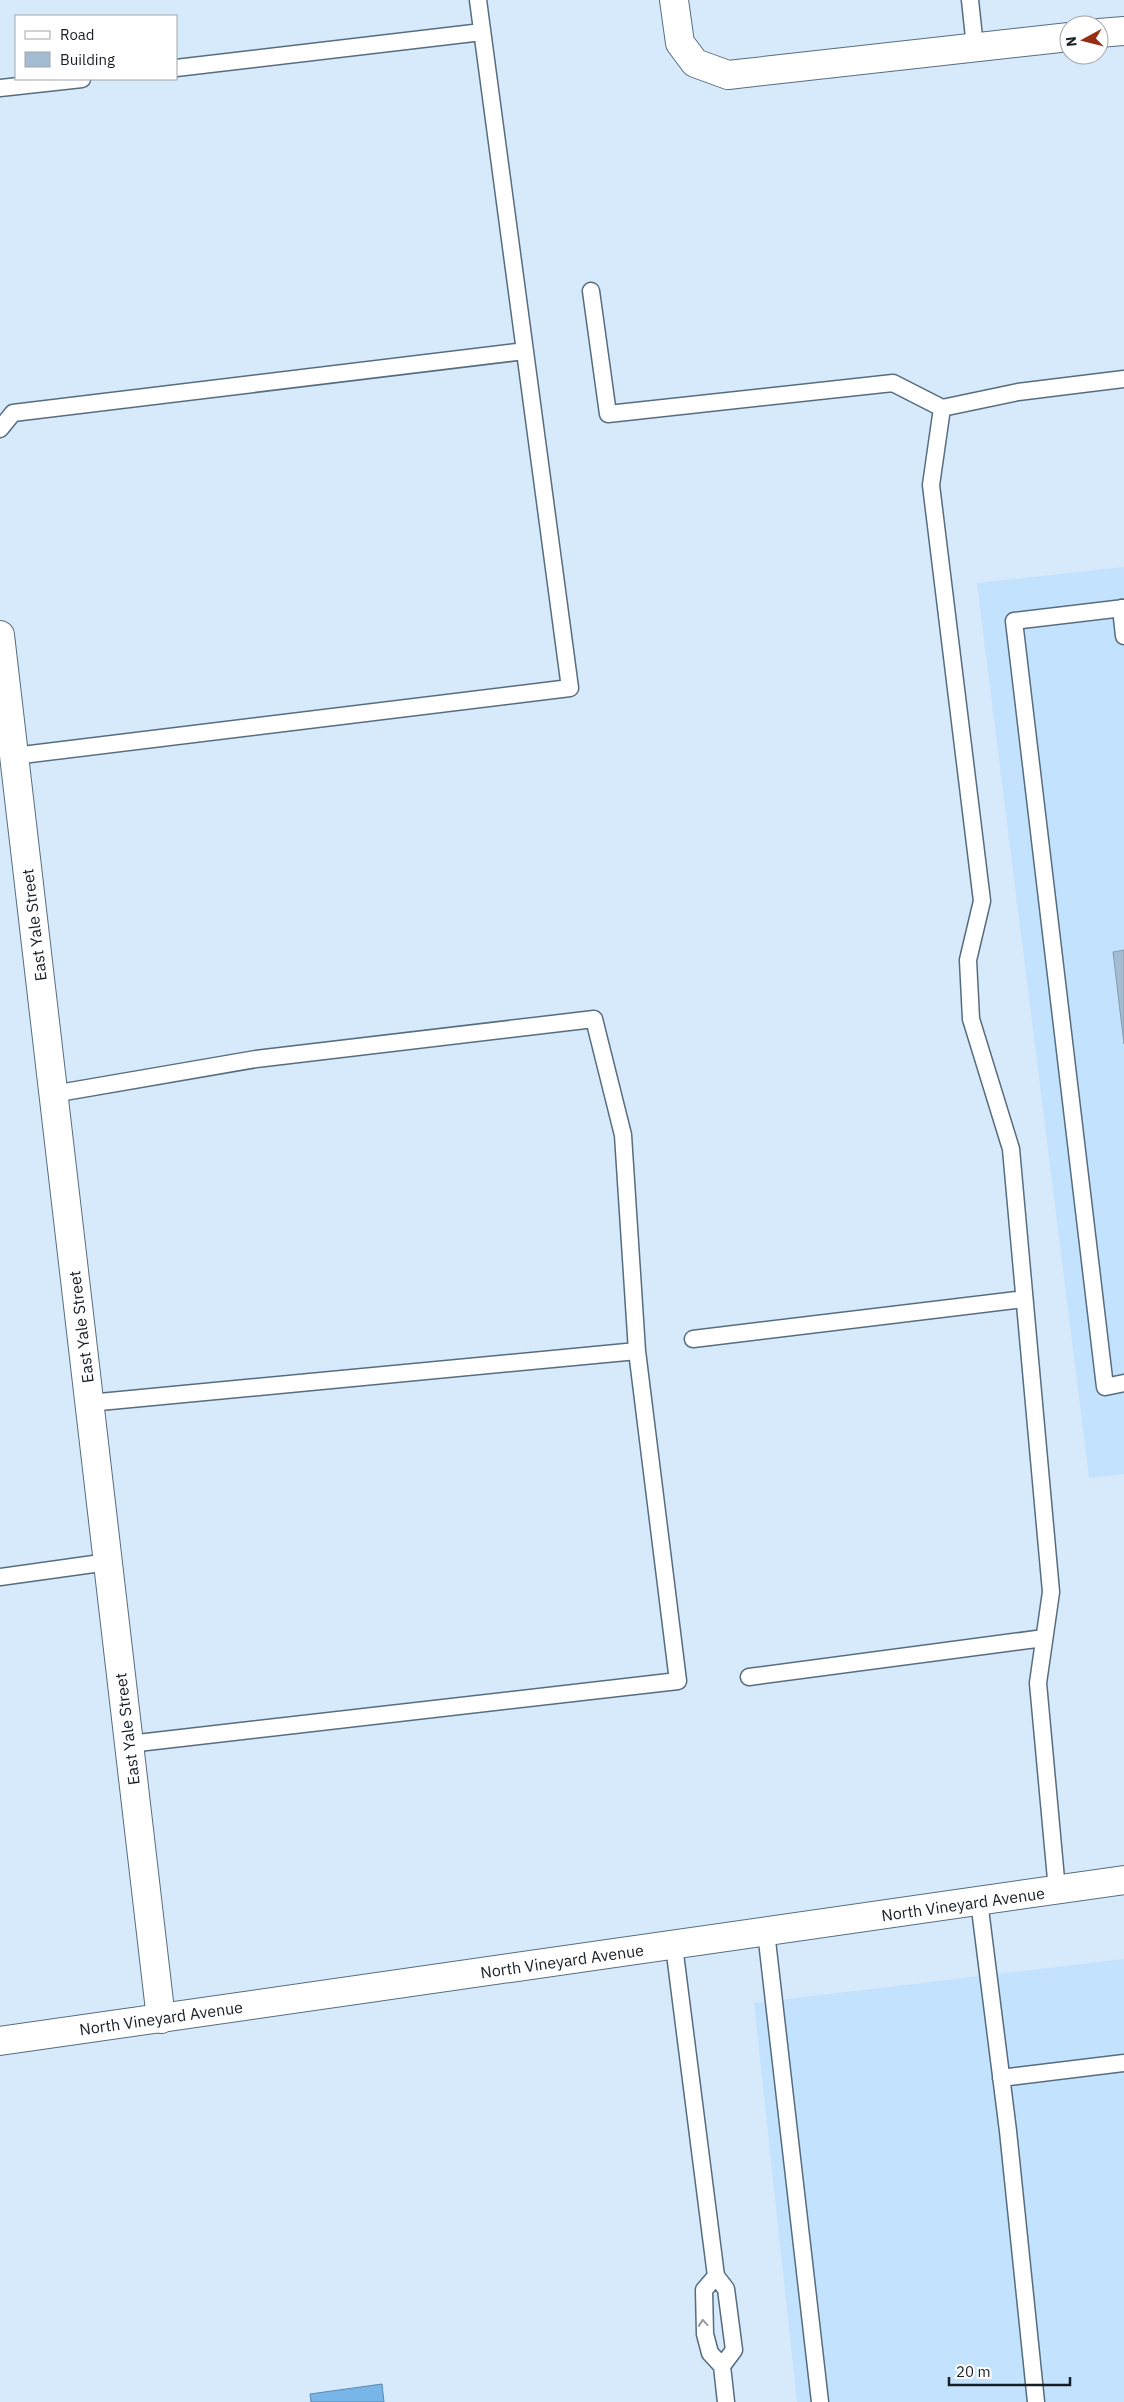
<svg xmlns="http://www.w3.org/2000/svg" width="1124" height="2402" font-family="'IBM Plex Sans',sans-serif">
  <rect width="100%" height="100%" fill="#d6eafc"/>
  <!-- built -->
  <path fill="#c3e2fd" d="M1124,567V1474L1089,1478L977,583Z
    M1124,1959V2402H797L754,2003Z"/>
  <!-- water -->
  <path fill="#78b6ea" stroke="#5b89b0" d="M382,2384L384,2402H311L310,2394Z"/>
  <!-- building -->
  <path fill="#a4bcd1" stroke="#849baf" d="M1124,950V1044L1113,952Z"/>
  <g fill="none" stroke-linecap="round" stroke-linejoin="round">
    <!-- lane casing -->
    <g stroke="#566c7f" stroke-width="19">
      <path id="lane" d="M970,0L975,47
        M176,68L482,32
        M0,88L82,79
        M591,291L608,414L893,383L942,408
        M942,408L931,485L982,901L968,960L971,1019L1011,1149L1051,1592L1038,1683L1057,1890
        M942,408L1018,392L1124,379
        M0,429L13,413L525,351
        M1121,608L1124,636
        M1124,608L1014,621L1105,1387L1124,1383
        M14,756L570,688L478,0
        M53,1094L256,1059L594,1019L623,1135L637,1351L89,1403
        M693,1339L1024,1299
        M0,1577L108,1562
        M749,1677L1044,1638
        M129,1744L678,1681L637,1351
        M979,1901L1008,2131L1036,2402
        M766,1932L820,2402
        M674,1946L716,2276L726,2289L734,2350L722,2366
        M1001,2078L1124,2063
        M716,2276L704,2290L705,2334L710,2353L722,2366L726,2402"/>
    </g>
    <!-- street casing -->
    <g stroke="#566c7f" stroke-width="30">
      <path id="street" d="M674,0L680,43L695,63L728,75L1069,37
        M1099,33L1124,31
        M0,635L161,2019"/>
    </g>
    <!-- primary casing -->
    <g stroke="#566c7f" stroke-width="30">
      <path id="primary" d="M0,2041L1124,1880"/>
    </g>
    <!-- lane -->
    <use href="#lane" stroke="#fff" stroke-width="16"/>
    <!-- street -->
    <use href="#street" stroke="#fff" stroke-width="28"/>
    <!-- primary -->
    <use href="#primary" stroke="#fff" stroke-width="28"/>
  </g>
  <!-- one-way arrows -->
  <defs><path id="oneway-chevron" d="M-2-3.5L2.5 0L-2 3.5" fill="none" stroke-width="1.6" stroke-linecap="round" stroke-linejoin="round" transform="scale(1.25)"/></defs>
  <use stroke="#969a9e" href="#oneway-chevron" transform="translate(703 2323) rotate(-95)"/>
  <g text-anchor="middle" stroke-width="4.5" stroke-linejoin="round" paint-order="stroke">
    <!-- street labels -->
    <g font-size="16" fill="#161f27" stroke="#fff">
      <text transform="translate(34 925) rotate(-97)" y="6">East Yale Street</text>
      <text transform="translate(81 1327) rotate(-97)" y="6">East Yale Street</text>
      <text transform="translate(127 1729) rotate(-97)" y="6">East Yale Street</text>
      <text transform="translate(963 1904) rotate(-8)" y="6">North Vineyard Avenue</text>
      <text transform="translate(562 1961) rotate(-8)" y="6">North Vineyard Avenue</text>
      <text transform="translate(161 2018) rotate(-8)" y="6">North Vineyard Avenue</text>
    </g>
  </g>
  <!-- legend -->
  <rect x="15" y="15" width="162" height="65" fill="#ffffff" stroke="#a2a5a9"/>
  <rect x="25" y="31" width="25" height="8" fill="#ffffff" stroke="#a2a5a9"/>
  <text x="60" y="40" font-size="15" fill="#161f27">Road</text>
  <rect x="25" y="52" width="25" height="15" fill="#a4bcd1" stroke="#a2a5a9"/>
  <text x="60" y="65" font-size="15" fill="#161f27">Building</text>
  <!-- north arrow -->
  <g transform="translate(1084 40) rotate(263)"><circle r="24" fill="#ffffff" stroke="#a2a5a9"/>
  <path d="M0-4L9 19L0 12L-9 19Z" fill="#962e13"/>
  <text y="-8" font-size="14" font-weight="bold" text-anchor="middle" fill="#161f27">N</text>
  </g>
  <!-- scale -->
  <path d="M949 2377v8h121v-8" fill="none" stroke="#161f27" stroke-width="2.5"/>
  <text x="956" y="2377" font-size="15" fill="#161f27" stroke="#ffffff" stroke-width="4" paint-order="stroke">20 m</text>
</svg>
